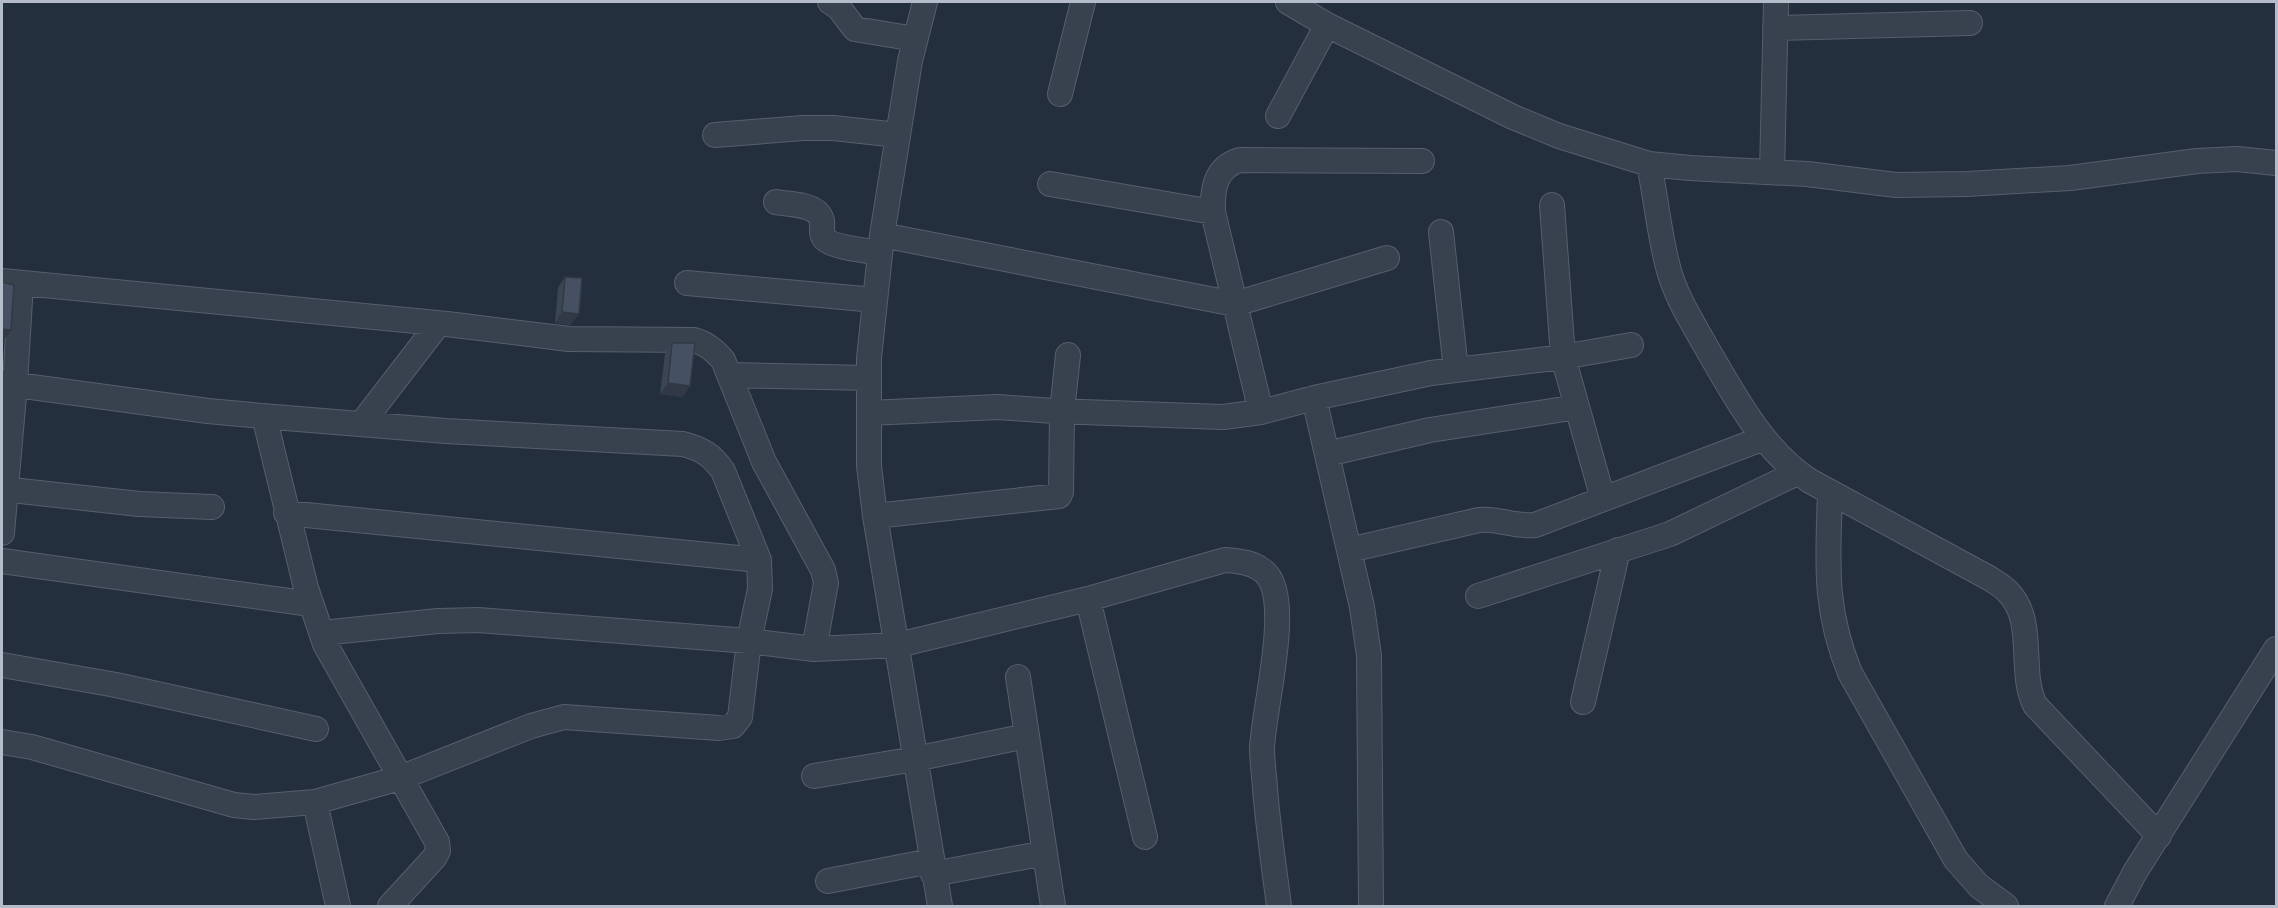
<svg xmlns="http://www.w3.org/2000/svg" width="2278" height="908" font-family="Arial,sans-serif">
  <rect width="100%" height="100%" fill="#242f3e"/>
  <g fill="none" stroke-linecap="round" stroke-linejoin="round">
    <!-- minor casing -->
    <g stroke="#565f6c" stroke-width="26">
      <path id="minor" d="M830,2L839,8L855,29L915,39
        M925,2L910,61L882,235L869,358V466L875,516L940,906
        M1288,2L1327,25L1513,117L1559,136L1649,164L1690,168L1807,174L1896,185L1967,184L2070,178L2197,161L2237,159L2276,163
        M1775,28L1970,23
        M1060,94L1083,2
        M1278,116L1327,25
        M715,135L803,128H833L898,135
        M1649,164C1656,198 1659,233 1668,267C1675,295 1691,320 1705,345C1733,393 1762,450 1810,481L1989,578C1995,582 2003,586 2008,592C2037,621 2018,671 2035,705L2159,836
        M1772,172L1776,2
        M1050,184L1213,212
        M776,202C790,205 818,203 822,221C823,227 820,234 825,239C832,247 868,251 880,253
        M1552,205L1563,357L1603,499
        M1441,232L1456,370
        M882,235L1235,304L1387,258
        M2,281L447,324L569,339L694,340C707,344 714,350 723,360L764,462L823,570L826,583L814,649
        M687,283L875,300
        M730,375L869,378
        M2,383L208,411L274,417L446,431L683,444C702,449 712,455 723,471L759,560L760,589L749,641L740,717L733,726L719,728L564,717L531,726L400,778L315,802L254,807L234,805L32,747L2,742
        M1314,398L1362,607L1369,656L1371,906
        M1261,412L1213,212C1212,190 1215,167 1240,160L1422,161
        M869,413L998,407L1054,411L1223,417L1261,412L1314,398L1431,373L1563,357L1631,345
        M264,416L306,588L325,644L437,842L438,851L434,858L390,906
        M362,423L439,323
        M1327,454L1430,430L1577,407
        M2,489L139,504L212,507
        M1830,492C1828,560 1823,607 1850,673L1956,860L1979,886L2006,906
        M286,513L759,560
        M875,516L1059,496L1061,492L1062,411L1068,355
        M2,533L15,384L21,283
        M1349,550L1479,520C1498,518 1515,527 1535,525L1764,438
        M2,561L311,604
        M1478,596L1670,534L1797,473
        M1088,599L1145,837
        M322,633L438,621L478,620L749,641L814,649L898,645L1088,599L1225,560C1243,561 1264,564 1272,583C1287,618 1265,705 1262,747C1262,760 1264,774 1265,788C1268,827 1274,867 1279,906
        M2,665L116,685L316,729
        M1018,677L1053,906
        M1583,702L1618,550
        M814,776L915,759L1027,736
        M315,802L338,906
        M933,874L1045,853
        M828,881L931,861
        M2117,906L2135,872L2276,649"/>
    </g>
    <!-- minor -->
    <use href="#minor" stroke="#38414e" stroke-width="24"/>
  </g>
  <!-- wall -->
  <path fill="#3b4654" d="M565,277L571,325L555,323L558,288Z
    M672,343L683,397L660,394L665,354Z"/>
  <!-- shaded-wall -->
  <path fill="#303945" d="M562,312L579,314L571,325L555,323Z
    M2,329L11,330L3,341H2Z
    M668,383L690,386L683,397L660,394Z"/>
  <!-- building -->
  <path fill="#455162" stroke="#303945" stroke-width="1.5" d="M565,277L582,278L579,314L562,312Z
    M2,282L14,285L11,330L2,329Z
    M672,343H695L690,386L668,383Z"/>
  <!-- border -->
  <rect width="2278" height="908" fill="none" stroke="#b4bcc9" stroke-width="6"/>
</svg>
